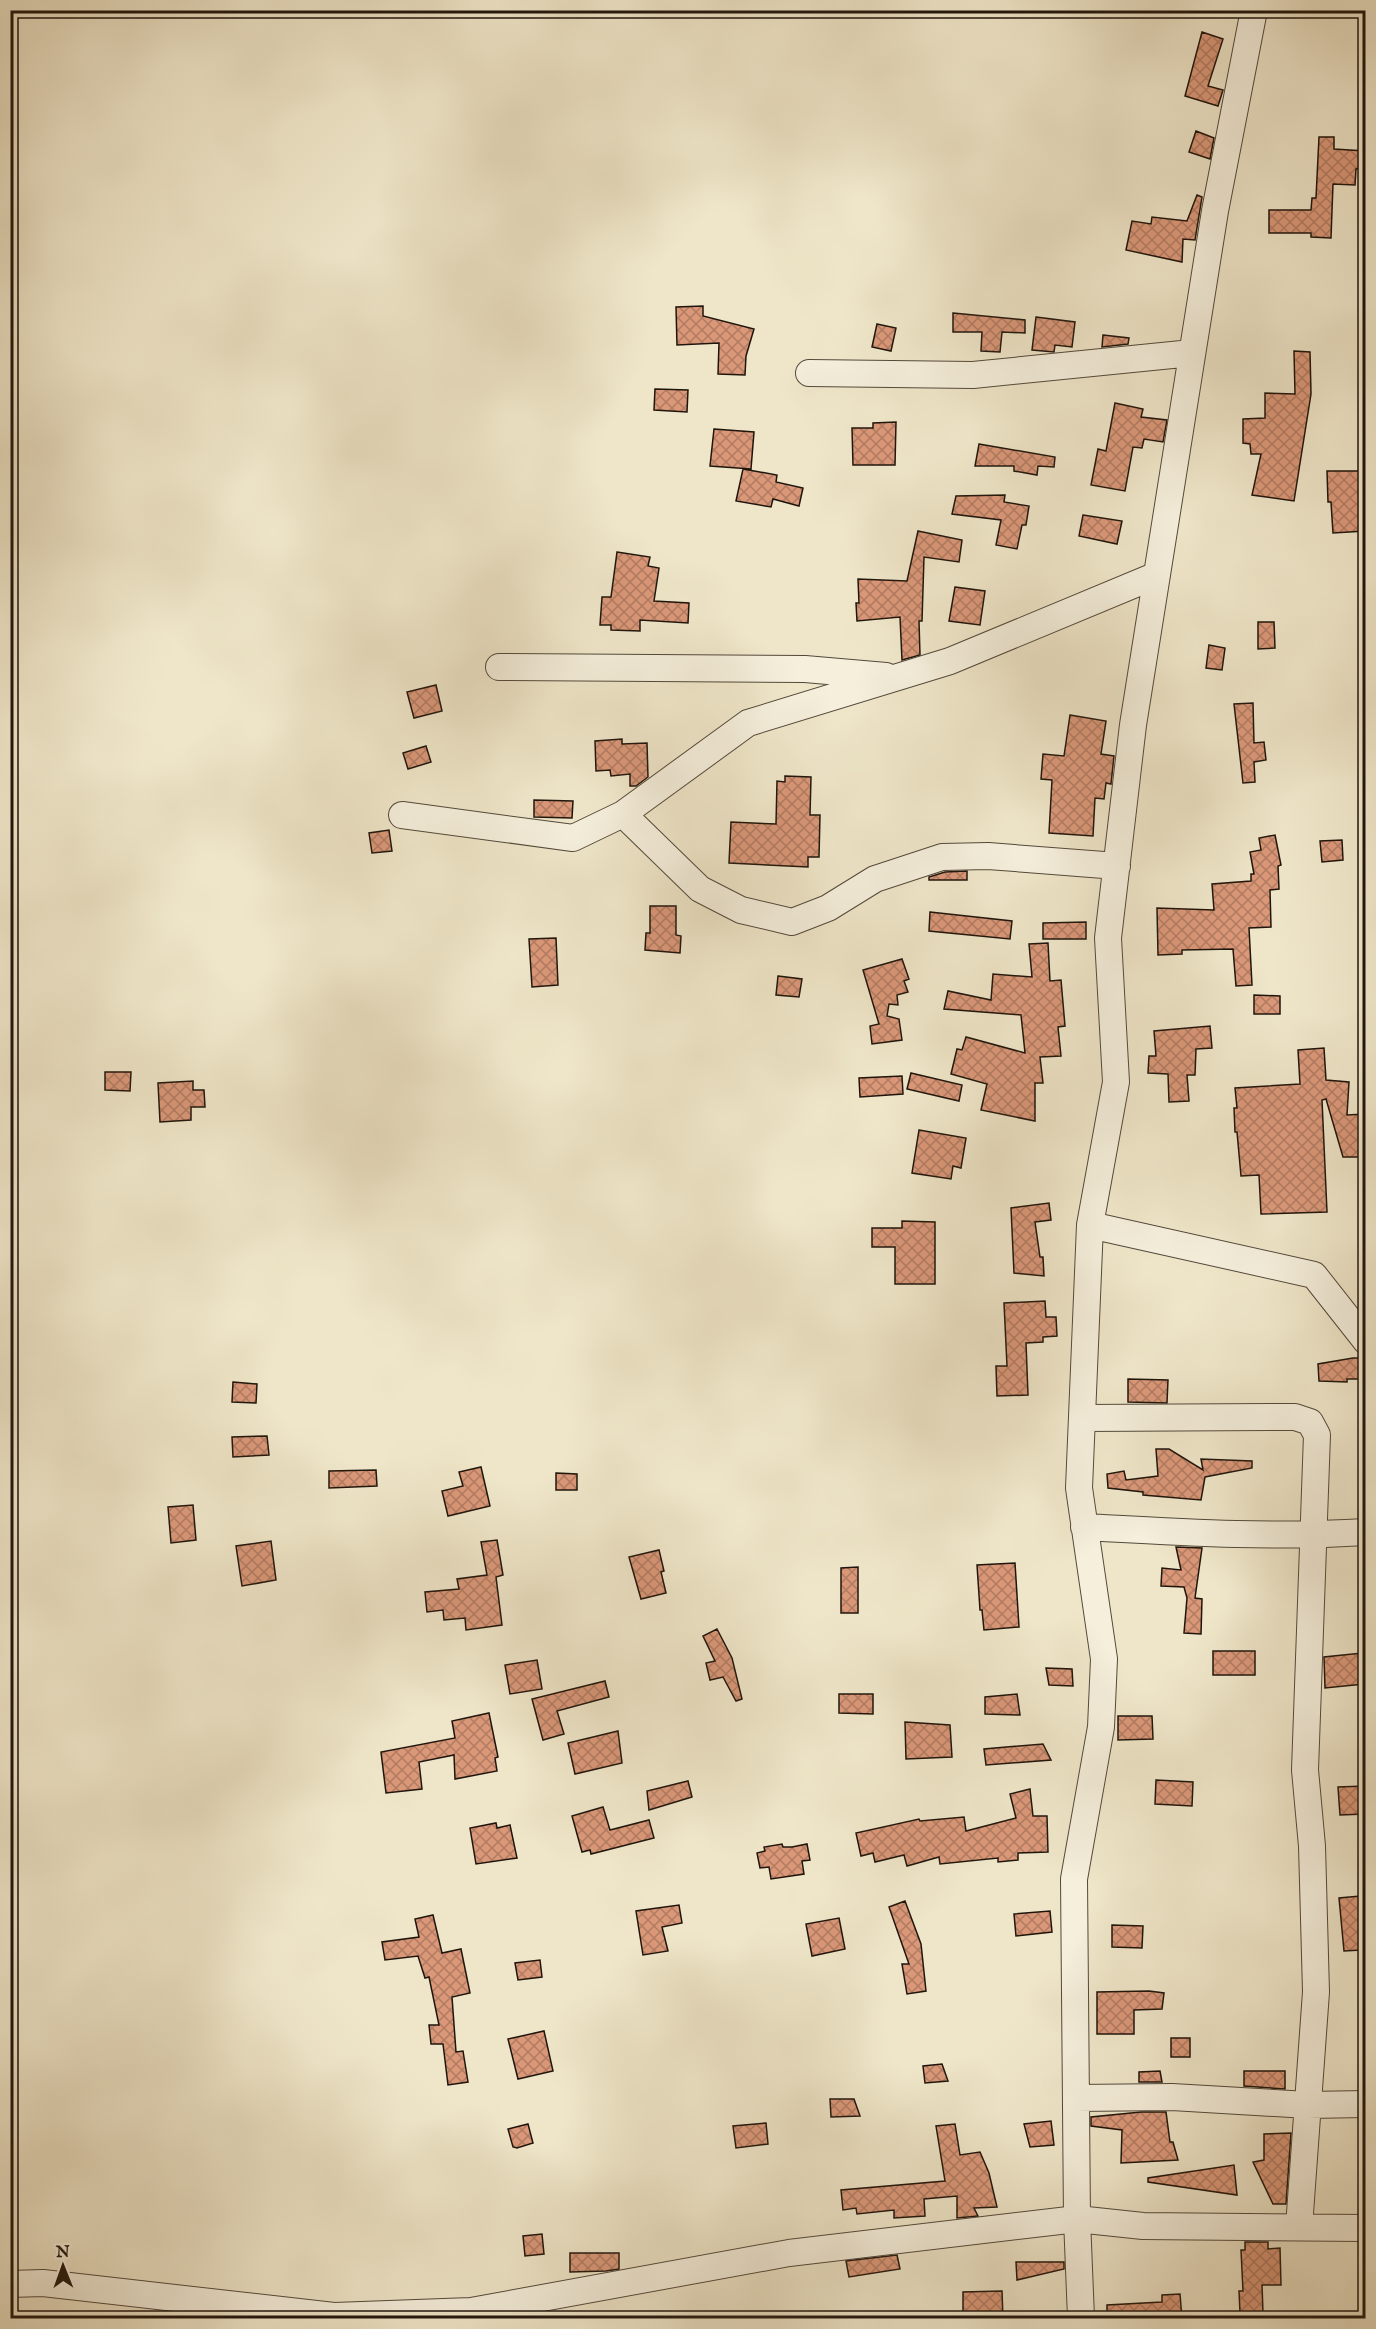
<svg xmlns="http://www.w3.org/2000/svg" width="1376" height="2329" font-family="'IM FELL English',serif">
  <defs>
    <pattern id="building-cross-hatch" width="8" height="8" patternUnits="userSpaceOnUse" patternTransform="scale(1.5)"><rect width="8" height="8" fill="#db9879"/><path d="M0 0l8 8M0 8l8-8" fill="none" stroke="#b17b62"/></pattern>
  </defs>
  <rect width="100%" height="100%" fill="#efe6c9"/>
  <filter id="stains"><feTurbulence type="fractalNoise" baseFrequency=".00333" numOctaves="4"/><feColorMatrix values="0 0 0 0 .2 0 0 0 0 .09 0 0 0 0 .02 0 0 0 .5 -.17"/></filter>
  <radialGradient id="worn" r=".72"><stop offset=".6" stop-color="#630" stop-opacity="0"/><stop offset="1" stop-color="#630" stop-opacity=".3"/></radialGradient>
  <!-- building -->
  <path fill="url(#building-cross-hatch)" stroke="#1f150c" stroke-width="1.5" d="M1202,32L1223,39L1208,86L1223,90L1218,106L1185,96Z
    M1196,131L1214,138L1210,159L1189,152Z
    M1319,137H1334V149L1365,151V168L1356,169L1355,185L1333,184L1331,238L1311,237V233H1269V210H1311L1312,198H1316Z
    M1197,195L1202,197L1195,240L1183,239L1182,262L1126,250L1132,221L1151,224L1152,217L1187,221Z
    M703,306V316L754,329L746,356L745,375L718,374L719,343L677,345L676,307Z
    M953,313L1025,320V333L1002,332L1000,352L981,351L982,332H953Z
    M1036,317L1075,322L1072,347L1055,345L1054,352L1032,350Z
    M877,324L896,328L891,351L872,347Z
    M1103,335L1129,338L1128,344L1102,347Z
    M1294,351L1310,352L1311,394L1294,501L1252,495L1261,454H1251L1250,444L1243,443V419L1265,418V393L1295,394Z
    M655,389L688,390L687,412L654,410Z
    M1115,403L1143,409L1141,417L1167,420L1163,442L1144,439L1142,448L1133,447L1125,491L1091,485L1098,449L1106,451Z
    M896,422L895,465H853L852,428H873V423Z
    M714,429L754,432L751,469L710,466Z
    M979,444L1055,457L1054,467L1038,466L1037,475L1014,471V466H975Z
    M743,469L777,475L776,482L803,488L799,506L773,499L771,507L736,501Z
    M1327,471H1365V531L1333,533L1331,502H1328Z
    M1005,495L1004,502L1029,506L1026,525H1022L1017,549L996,545L1001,520L952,514L956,496Z
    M1083,515L1122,521L1117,544L1079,536Z
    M918,531L962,540L959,562L924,557L922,621H919L920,655L902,660L900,617L857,621L856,603H859L858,579L907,581Z
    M617,552L650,557L648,566L659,568L654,601L689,603L688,623L640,620V631L611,630V625H600L602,597H611Z
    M955,587L985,591L980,625L949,621Z
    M1258,622H1274L1275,648L1258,649Z
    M1209,645L1225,648L1222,670L1206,668Z
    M436,685L442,711L414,718L407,692Z
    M1253,703L1254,743L1264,742L1266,760L1254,762L1255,782L1243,783L1234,704Z
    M1070,715L1106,721L1101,754L1114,756L1111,784L1106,783L1104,799L1095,798L1093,836L1049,833L1052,780L1041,779L1043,754L1064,756Z
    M622,739V744L647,743L648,777L636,786H630V774L611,776L610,770L596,771L595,741Z
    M426,746L431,762L408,769L403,753Z
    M785,776L811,777L810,815H820L819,857H808V867L729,863L731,822L776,824L777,781L785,782Z
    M534,800L573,801L572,818L534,817Z
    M389,830L392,851L372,853L369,833Z
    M1275,835L1281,865L1278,866L1279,889L1270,890L1271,927L1249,928L1252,985L1236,986L1233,949L1182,950V954L1158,955L1157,908L1214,910L1212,884L1251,881V874H1254L1250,852L1261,850L1259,838Z
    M1342,840L1343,860L1322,862L1320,841Z
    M967,871V880H929V877L945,872Z
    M650,906H676V935L681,936L680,953L645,950L646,933H650Z
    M930,912L1012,921L1010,939L929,931Z
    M1086,922V939H1043V923Z
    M556,938L558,985L532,987L529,939Z
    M1048,943L1050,981L1061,980L1065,1026L1058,1027L1061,1056L1040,1057L1043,1083H1035V1121L981,1110L987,1084L951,1074L957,1049L962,1050L966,1037L1025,1053L1021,1015L944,1009L948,991L991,1000L993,974L1032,977L1029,944Z
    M902,959L909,979L904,981L908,992L897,995L898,1005L889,1004L887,1016L899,1019L902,1040L872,1044L870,1026L879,1024L863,970Z
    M778,976L802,979L799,997L776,995Z
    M1254,995L1280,996V1014H1254Z
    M1210,1026L1212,1048L1196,1049L1195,1075H1187L1189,1101L1169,1102L1168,1074L1148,1073L1149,1056H1156L1154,1031Z
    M1324,1048L1326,1080L1349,1082L1347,1115L1365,1114V1157H1343L1326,1099L1322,1100L1327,1212L1261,1214L1259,1175L1241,1176L1237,1132H1235L1234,1108H1237L1235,1088L1300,1084L1298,1050Z
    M105,1072H131L130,1091L105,1090Z
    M911,1073L962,1085L959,1101L907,1089Z
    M902,1076L903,1094L860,1097L859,1078Z
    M193,1081V1090H204L205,1107H191V1120L160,1122L158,1083Z
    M919,1130L966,1138L961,1168L953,1166L951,1179L912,1173Z
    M1049,1203L1051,1220L1035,1222L1040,1257H1043L1044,1276L1014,1273L1011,1208Z
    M902,1221L935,1222V1284H895V1247H872V1228H902Z
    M1045,1301L1046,1317H1056L1057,1336L1043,1337V1342L1026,1343L1028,1395L997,1396L996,1366H1007L1004,1303Z
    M1353,1358H1365V1379H1347V1382L1319,1381L1318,1364Z
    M1128,1379L1168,1380L1167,1403L1128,1402Z
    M233,1382L257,1384L256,1403L232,1402Z
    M267,1436L269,1455L233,1457L232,1437Z
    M1156,1449H1169L1203,1470L1201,1459L1252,1461V1468L1205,1477L1201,1500L1143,1495V1492L1108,1488L1107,1474L1124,1471L1126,1480L1158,1476Z
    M481,1467L490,1506L448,1516L442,1491L463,1486L459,1472Z
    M376,1470L377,1486L329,1488V1471Z
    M556,1473L577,1474V1490H556Z
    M193,1505L196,1540L171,1543L168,1507Z
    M497,1540L503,1575L496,1577L502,1625L466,1630L465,1618L444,1620L443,1610L427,1612L425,1592L459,1589L457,1579L487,1575L481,1542Z
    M271,1541L276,1580L242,1586L236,1546Z
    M1176,1547L1202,1548L1195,1598L1202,1599L1201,1634L1184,1633L1187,1598L1184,1587L1161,1586L1162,1568L1181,1570Z
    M659,1550L664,1571L661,1572L666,1593L641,1599L629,1557Z
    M1015,1563L1019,1627L984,1630L982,1610H980L977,1565Z
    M858,1567V1613H841V1568Z
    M717,1629L732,1658L742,1699L736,1701L723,1677L710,1680L706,1663L715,1661L703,1636Z
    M1213,1651H1255V1675H1213Z
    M1362,1653L1364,1684L1325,1688L1324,1657Z
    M537,1660L542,1689L510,1694L505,1665Z
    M1046,1668L1072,1669L1073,1686L1049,1685Z
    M605,1681L609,1697L557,1711L564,1734L543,1740L532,1699Z
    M839,1694H873V1714L839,1713Z
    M1017,1694L1020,1715L985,1714V1697Z
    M489,1713L498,1757L495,1758L497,1771L455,1779L454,1755L419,1762L422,1789L386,1793L381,1752L455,1738L452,1721Z
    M1118,1716H1152L1153,1739L1118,1740Z
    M905,1722L950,1725L952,1757L906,1759Z
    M618,1731L622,1763L575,1774L568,1743Z
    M1043,1744L1051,1760L986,1765L984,1749Z
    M1156,1780L1193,1782L1192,1806L1155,1804Z
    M688,1781L692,1797L649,1810L647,1791Z
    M1365,1786V1814L1340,1815L1338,1787Z
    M1030,1789L1033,1816H1047L1048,1852L1018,1853V1860L998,1862V1858L940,1864L939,1857L907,1866L904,1855L875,1862L873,1853L861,1856L856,1833L919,1819L920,1821L964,1817L966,1831L1016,1818L1010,1794Z
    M603,1807L610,1830L649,1820L654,1838L591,1854L590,1850L582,1852L572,1816Z
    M496,1823L497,1828L510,1825L517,1858L476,1864L470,1828Z
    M782,1844L783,1847H792L807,1844L810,1860L802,1861L804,1874L771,1879L769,1867L760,1868L757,1853L765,1851L764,1847Z
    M1360,1896L1363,1931H1360L1361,1950L1344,1951L1339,1898Z
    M905,1901L921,1944L926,1991L907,1994L902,1964H909L889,1907Z
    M679,1905L682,1923L662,1927L668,1951L643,1955L636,1911Z
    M1050,1911L1052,1932L1016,1936L1014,1914Z
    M433,1915L442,1953L461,1949L470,1993L452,1997L456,2052L463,2051L468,2082L448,2085L443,2044H431L429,2025H439L429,1977L425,1978L418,1956L385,1960L382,1942L419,1937L415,1919Z
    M839,1918L845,1949L812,1956L806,1924Z
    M1112,1925L1143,1926L1142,1948L1112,1947Z
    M540,1960L542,1977L518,1980L515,1963Z
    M1149,1991L1164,1993L1162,2009L1134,2010V2034H1097V1992Z
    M544,2031L553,2071L518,2079L508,2039Z
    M1171,2038H1190V2057H1171Z
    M942,2064L948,2081L925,2083L923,2066Z
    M1160,2071L1162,2082H1139V2072Z
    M1244,2071H1285V2089L1244,2086Z
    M830,2099H854L860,2116L831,2117Z
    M1141,2112H1166L1170,2142H1173L1178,2160L1121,2163L1122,2130L1091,2126V2117Z
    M1051,2121L1054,2145L1030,2147L1024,2124Z
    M766,2123L768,2144L736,2148L733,2126Z
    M528,2124L533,2143L517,2148L513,2147L508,2129Z
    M955,2124L960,2155L980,2152L989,2173L997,2207L974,2208L978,2216L957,2218V2196L924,2199L925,2216L894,2218V2210L857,2214L856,2208L843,2210L841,2190L945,2181L936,2126Z
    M1291,2133L1286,2204H1273L1253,2162L1264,2160V2134Z
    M1234,2165L1237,2195L1148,2182V2178Z
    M542,2234L544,2254L525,2256L523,2236Z
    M1245,2242H1268V2249L1280,2248L1281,2285H1262L1263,2312L1240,2313L1239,2291H1243L1241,2250H1245Z
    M570,2253H619V2269L606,2271L570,2272Z
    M897,2255L900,2269L849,2277L846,2261Z
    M1016,2262H1064V2269L1017,2280Z
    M1002,2291L1003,2319H963V2292Z
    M1180,2294L1182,2319H1107V2305L1162,2302V2295Z"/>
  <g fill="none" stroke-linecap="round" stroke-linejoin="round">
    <!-- street casing -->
    <g stroke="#53493b" stroke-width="28">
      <path id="street" d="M809,373L973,375L1192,353
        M499,667L805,669L886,676
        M623,814L700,889L741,910L792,922L828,908L875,879L942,857L988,856L1117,866
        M402,815L573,838L623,814L748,723L950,661L1157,575
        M1090,1225L1314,1275L1366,1341
        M1082,1418L1295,1417L1310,1422L1317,1435L1305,1770L1312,1846L1316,1992L1299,2227
        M1084,1527C1178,1532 1271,1538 1366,1532
        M1076,2098L1172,2097L1308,2105L1366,2104
        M10,2284L43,2283L334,2316L471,2311L789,2253L1077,2219L1143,2226L1366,2228
        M1081,2318L1077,2219L1074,1879L1101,1727L1104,1659L1079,1488L1090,1225L1116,1082L1108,938L1133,725L1215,211L1254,10"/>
    </g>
    <!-- street -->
    <use href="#street" stroke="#f5efdc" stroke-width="26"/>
  </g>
  <!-- margin -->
  <rect width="1376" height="2329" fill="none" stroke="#efe6c9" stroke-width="36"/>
  <rect x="12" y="12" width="1352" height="2305" fill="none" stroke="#1f150c" stroke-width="3"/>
  <rect x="18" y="18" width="1340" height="2293" fill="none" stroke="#1f150c" stroke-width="1.5"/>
  <!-- north arrow -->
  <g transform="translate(63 2266) rotate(359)" stroke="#f5efdc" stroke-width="4.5" paint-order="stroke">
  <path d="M0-4.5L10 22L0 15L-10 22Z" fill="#1f150c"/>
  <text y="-9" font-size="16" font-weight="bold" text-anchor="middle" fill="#1f150c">N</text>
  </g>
  <rect width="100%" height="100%" filter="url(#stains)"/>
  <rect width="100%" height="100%" fill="url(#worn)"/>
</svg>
